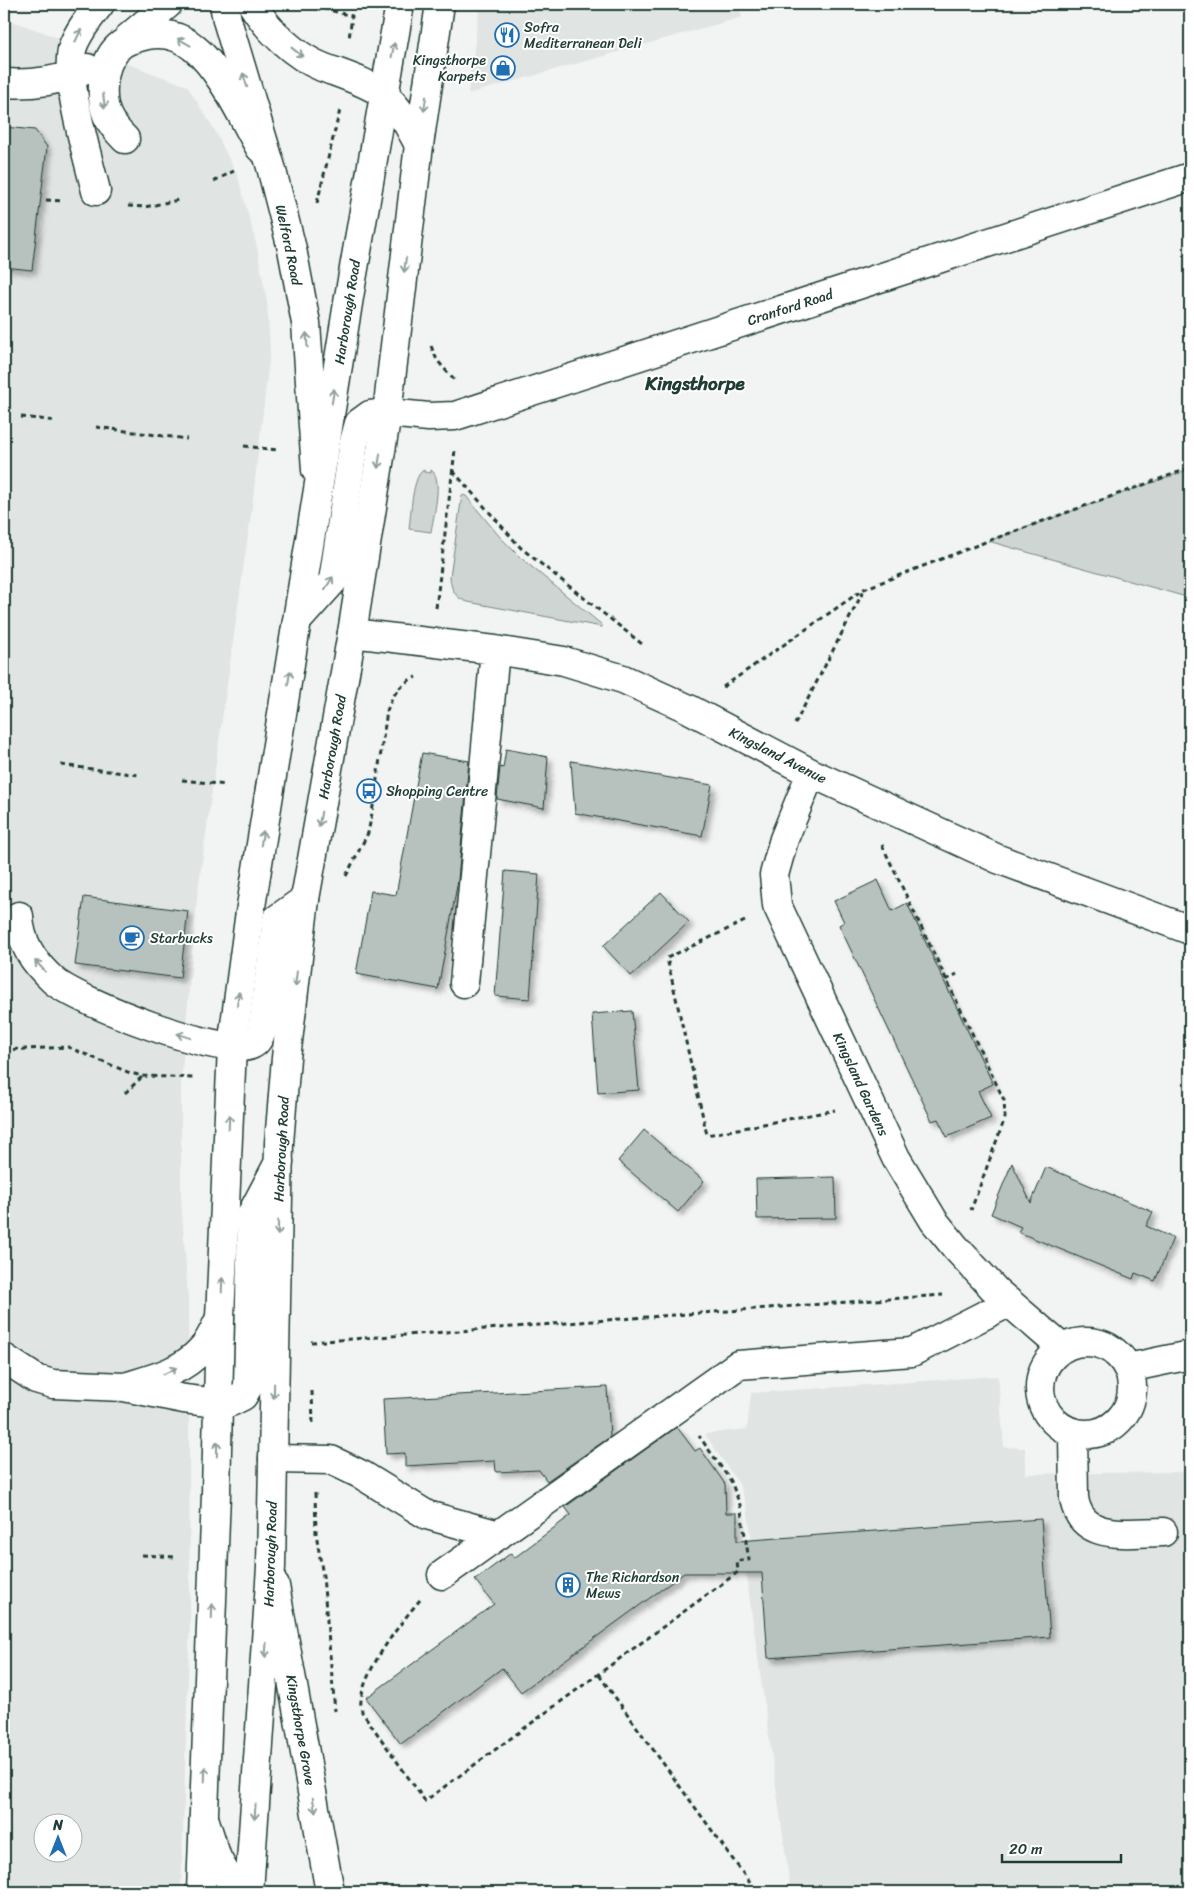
<svg xmlns="http://www.w3.org/2000/svg" width="1194" height="1896" font-family="Sriracha,sans-serif">
  <defs>
    <filter id="shadow"><feDropShadow dx="4.5" dy="4.5" stdDeviation="2.5" flood-color="#0004"/></filter>
  </defs>
  <rect width="100%" height="100%" fill="#f2f3f3"/>
  <filter id="ink" filterUnits="userSpaceOnUse"><feTurbulence type="fractalNoise" baseFrequency=".02" numOctaves="2"/><feDisplacementMap in="SourceGraphic" scale="10" xChannelSelector="R" yChannelSelector="G"/><feConvolveMatrix kernelMatrix="1 2 1 2 8 2 1 2 1" color-interpolation-filters="sRGB"/></filter>
  <g filter="url(#ink)">
    <!-- built -->
    <path fill="#e0e4e3" fill-rule="evenodd" d="M480,4H738L742,17L468,94Z
      M4,21L18,23L187,86L214,129L238,177L257,247L267,302L270,351L251,514L197,897L181,1082V1198L188,1297L190,1616L181,1892H4ZM42,1824H72V1854H42Z
      M998,1376L1004,1447L1025,1448V1474L1190,1472V1892H791L745,1566L755,1565L747,1506L739,1484L705,1434L747,1429L751,1393Z"/>
    <!-- green -->
    <path fill="#ced5d3" stroke="#768984" d="M1190,469V598L988,541Z
      M424,470V472L431,473V470C444,478 433,518 431,532L409,529C411,515 412,475 424,470Z
      M462,495L466,496L500,537L521,558L602,625V627L468,602C455,598 451,590 450,577Z"/>
    <!-- building -->
    <path fill="#b7c1bd" stroke="#1f3d34" filter="url(#shadow)" d="M4,127L35,130L47,147L32,270L4,267Z
      M506,749L548,757L544,808L497,799L500,767L503,768Z
      M422,753L469,761L458,880L438,989L356,974L371,891L396,895Z
      M571,761L712,785L702,836L575,813Z
      M505,871L539,874L530,999L495,996Z
      M878,880L892,911L907,903L993,1084L978,1091L991,1118L947,1137L938,1119L932,1121L839,925L844,922L834,901Z
      M661,892L689,922L631,976L603,946Z
      M84,897L188,911L180,978L75,965Z
      M632,1011L639,1090L598,1093L592,1014Z
      M644,1130L704,1181L678,1212L618,1161Z
      M1012,1163L1031,1203L1046,1167L1153,1212L1146,1226L1173,1238L1155,1281L1135,1273L1133,1279L1018,1232L1021,1227L991,1214Z
      M835,1177L836,1218L757,1219L756,1179Z
      M607,1387L610,1437L547,1481L539,1470L496,1472L495,1461L405,1466V1453L386,1454L383,1399Z
      M677,1427L695,1451L700,1448L725,1484L726,1513H737V1541L1041,1519L1050,1637L768,1658L762,1573H684L521,1692L502,1668L401,1744L366,1698L494,1604L475,1580L511,1553L514,1558L571,1515L565,1507Z"/>
    <g fill="none" stroke-linecap="round" stroke-linejoin="round">
      <!-- minor casing -->
      <g stroke="#1f3d34" stroke-width="31">
        <path id="minor" d="M128,38L168,4
          M4,83C30,85 64,81 87,68
          M125,139C118,132 111,124 107,115C99,95 102,58 122,44C129,39 138,37 147,35C163,32 180,36 193,47C221,69 242,117 260,148
          M96,191C88,157 63,77 73,46C79,30 90,17 100,4
          M298,620L333,581L354,442L359,423L370,415L387,413L429,417L455,416L1190,177
          M352,633L495,650L564,661L623,679L689,709L811,773L998,859L1190,930
          M811,773L784,839L774,875L777,905L896,1158L934,1221L956,1248L996,1291L1062,1348
          M19,916C20,943 34,963 54,981C79,1002 222,1058 251,1045C258,1042 259,1037 262,1031L277,919L305,899
          M464,983L495,650
          M1040 1388a46 46 0 1 1 92 0a46 46 0 1 1-92 0Z
          M4,1358L36,1379L53,1384L124,1387L184,1399L217,1403L231,1402L243,1396L248,1387L252,1213L279,1162
          M1128,1368L1190,1355
          M128,1386C155,1378 183,1371 202,1349C210,1341 215,1328 220,1318
          M1073,1433L1074,1498C1081,1543 1129,1532 1163,1532
          M273,1459L331,1460L362,1475L427,1515L499,1535
          M442,1575L738,1365L912,1352L1008,1303"/>
      </g>
      <!-- major casing -->
      <g stroke="#1f3d34" stroke-width="31">
        <path id="major" d="M224,4L227,20L271,167L292,249L306,323L316,470
          M252,4C268,30 293,55 322,67C340,74 370,83 384,95C400,108 410,128 419,145
          M275,1586L330,1892
          M204,1818L217,1858L236,1892"/>
      </g>
      <!-- highway casing -->
      <g stroke="#1f3d34" stroke-width="31">
        <path id="highway" d="M201,1892L216,1494L220,1318L232,1047L249,919L349,297L400,4
          M249,1892L271,1567L279,1143L286,1058L305,899L352,633L387,413L419,145L440,4"/>
      </g>
      <!-- path -->
      <path stroke="#1f3d34" stroke-width="3" stroke-dasharray="5 4" stroke-linecap="butt" d="M306,4L352,16L349,39
        M214,181L234,171
        M46,200L63,201
        M317,203L340,110
        M128,206L145,207L178,200
        M431,346L437,360L454,380
        M21,417L56,421
        M96,427L187,439
        M244,446L277,450
        M453,471L521,548L642,644
        M436,608L455,450
        M723,687L864,589L988,541L1190,468
        M795,724L864,590
        M4,759H9
        M61,765L139,775
        M182,780L226,785
        M882,845L1004,1100L1005,1118L971,1210
        M346,876L368,833L372,813L387,711C392,696 400,683 416,677
        M745,921L667,958L707,1135L835,1110
        M946,980L957,974
        M4,1050L68,1047L130,1073L143,1076L195,1078
        M125,1093L143,1076
        M311,1342L943,1295
        M312,1391L313,1425
        M315,1493L316,1533L323,1576L335,1711
        M142,1555L176,1557
        M420,1600C401,1622 363,1671 361,1701C360,1704 362,1709 362,1712L425,1801L738,1572L737,1561L749,1560L740,1505L731,1481L699,1436
        M599,1675L750,1883"/>
      <!-- minor -->
      <use href="#minor" stroke="#fff" stroke-width="28"/>
      <!-- major -->
      <use href="#major" stroke="#fff" stroke-width="28"/>
      <!-- highway -->
      <use href="#highway" stroke="#fff" stroke-width="28"/>
    </g>
    <!-- one-way arrows -->
    <defs><path id="oneway-shaft" d="M-6 0H5M1.5-3L5.5 0L1.5 3" fill="none" stroke-width="1.6" stroke-linecap="round" stroke-linejoin="round" transform="scale(1.25)"/></defs>
    <g stroke="#8f9e9a">
      <use href="#oneway-shaft" transform="translate(78 36) rotate(-65)"/>
      <use href="#oneway-shaft" transform="translate(184 42) rotate(-151)"/>
      <use href="#oneway-shaft" transform="translate(393 50) rotate(-79)"/>
      <use href="#oneway-shaft" transform="translate(297 52) rotate(38)"/>
      <use href="#oneway-shaft" transform="translate(245 80) rotate(-107)"/>
      <use href="#oneway-shaft" transform="translate(104 101) rotate(83)"/>
      <use href="#oneway-shaft" transform="translate(425 104) rotate(98)"/>
      <use href="#oneway-shaft" transform="translate(405 265) rotate(97)"/>
      <use href="#oneway-shaft" transform="translate(307 340) rotate(-94)"/>
      <use href="#oneway-shaft" transform="translate(333 396) rotate(-81)"/>
      <use href="#oneway-shaft" transform="translate(379 461) rotate(99)"/>
      <use href="#oneway-shaft" transform="translate(329 583) rotate(-58)"/>
      <use href="#oneway-shaft" transform="translate(289 678) rotate(-81)"/>
      <use href="#oneway-shaft" transform="translate(320 819) rotate(100)"/>
      <use href="#oneway-shaft" transform="translate(262 838) rotate(-81)"/>
      <use href="#oneway-shaft" transform="translate(40 966) rotate(-133)"/>
      <use href="#oneway-shaft" transform="translate(296 979) rotate(97)"/>
      <use href="#oneway-shaft" transform="translate(238 999) rotate(-82)"/>
      <use href="#oneway-shaft" transform="translate(184 1036) rotate(-162)"/>
      <use href="#oneway-shaft" transform="translate(229 1122) rotate(-88)"/>
      <use href="#oneway-shaft" transform="translate(278 1228) rotate(91)"/>
      <use href="#oneway-shaft" transform="translate(222 1285) rotate(-88)"/>
      <use href="#oneway-shaft" transform="translate(170 1371) rotate(-26)"/>
      <use href="#oneway-shaft" transform="translate(274 1391) rotate(91)"/>
      <use href="#oneway-shaft" transform="translate(217 1449) rotate(-89)"/>
      <use href="#oneway-shaft" transform="translate(212 1611) rotate(-88)"/>
      <use href="#oneway-shaft" transform="translate(266 1650) rotate(94)"/>
      <use href="#oneway-shaft" transform="translate(205 1774) rotate(-88)"/>
      <use href="#oneway-shaft" transform="translate(314 1805) rotate(80)"/>
      <use href="#oneway-shaft" transform="translate(255 1812) rotate(94)"/>
    </g>
  </g>
  <!-- icons -->
  <defs>
    <g id="restaurant-ring" transform="scale(1.25)"><circle r="9.5" fill="#fff" stroke="#1f6fb2" stroke-width="1.5"/><path d="M-5-6h1v4h1v-4h1v4h1v-4h1v5L-1.5 .5V6h-2V.5L-5-1ZM5-6V6H3V1.5H1.5Q1.5-4 5-6Z" fill="#1f6fb2"/></g>
    <g id="shop-ring" transform="scale(1.25)"><circle r="9.5" fill="#fff" stroke="#1f6fb2" stroke-width="1.5"/><path d="M-5-2.5h2.3a2.7 3.5 0 0 1 5.4 0H5L5.5 6h-11ZM-1.5-2.5h3a1.5 2.3 0 0 0-3 0Z" fill="#1f6fb2"/></g>
    <g id="bus-ring" transform="scale(1.25)"><circle r="9.5" fill="#fff" stroke="#1f6fb2" stroke-width="1.5"/><path d="M-5-6H5V4H4V6H2V4H-2V6H-4V4H-5ZM-3.5-4V0h7V-4ZM-3.5 1.2v1.5H-2V1.2ZM2 1.2v1.5H3.5V1.2Z" fill="#1f6fb2"/></g>
    <g id="cafe-ring" transform="scale(1.25)"><circle r="9.5" fill="#fff" stroke="#1f6fb2" stroke-width="1.5"/><path d="M-5.5-4.5H6V0H3Q3 3.5 0 3.5H-2.5Q-5.5 3.5-5.5 0ZM3-3.2v2h1.7v-2ZM-6 4.5H4V6H-6Z" fill="#1f6fb2"/></g>
    <g id="building-ring" transform="scale(1.25)"><circle r="9.5" fill="#fff" stroke="#1f6fb2" stroke-width="1.5"/><path d="M-4-6H4V6H1V3H-1V6H-4ZM-2.5-4.3h1.7v1.8h-1.7ZM.8-4.3h1.7v1.8H.8ZM-2.5-1h1.7V.8h-1.7ZM.8-1h1.7V.8H.8Z" fill="#1f6fb2"/></g>
  </defs>
  <g fill-rule="evenodd">
    <use href="#restaurant-ring" x="507" y="35"/>
    <use href="#shop-ring" x="503" y="68"/>
    <use href="#bus-ring" x="369" y="791"/>
    <use href="#cafe-ring" x="132" y="938"/>
    <use href="#building-ring" x="568" y="1585"/>
  </g>
  <g text-anchor="middle" stroke-width="4" stroke-linejoin="round" paint-order="stroke">
    <!-- poi labels -->
    <g font-size="14" fill="#1f3d34" stroke="#fff" text-anchor="start">
      <text x="524" y="32">Sofra<tspan x="524" dy="16">Mediterranean Deli</tspan></text>
      <text x="486" y="65" text-anchor="end">Kingsthorpe<tspan x="486" dy="16">Karpets</tspan></text>
      <text x="386" y="796">Shopping Centre</text>
      <text x="150" y="943">Starbucks</text>
      <text x="586" y="1582">The Richardson<tspan x="586" dy="16">Mews</tspan></text>
    </g>
    <!-- street labels -->
    <g font-size="14" fill="#1f3d34" stroke="#fff">
      <text transform="translate(289 245) rotate(78)" y="5">Welford Road</text>
      <text transform="translate(790 307) rotate(-18)" y="5">Cranford Road</text>
      <text transform="translate(347 312) rotate(-81)" y="5">Harborough Road</text>
      <text transform="translate(332 747) rotate(-80)" y="5">Harborough Road</text>
      <text transform="translate(778 755) rotate(27)" y="5">Kingsland Avenue</text>
      <text transform="translate(861 1084) rotate(65)" y="5">Kingsland Gardens</text>
      <text transform="translate(281 1149) rotate(-87)" y="5">Harborough Road</text>
      <text transform="translate(270 1554) rotate(-88)" y="5">Harborough Road</text>
      <text transform="translate(301 1730) rotate(80)" y="5">Kingsthorpe Grove</text>
    </g>
    <!-- district labels -->
    <g font-size="19" font-weight="bold" fill="#1f3d34" stroke="#fff">
      <text x="695" y="390">Kingsthorpe</text>
    </g>
  </g>
  <!-- margin -->
  <rect width="1194" height="1896" fill="none" stroke="#fff" stroke-width="20"/>
  <rect x="10" y="10" width="1174" height="1876" fill="none" stroke="#1f3d34" stroke-width="2" filter="url(#ink)"/>
  <!-- north arrow -->
  <g transform="translate(58 1838)"><circle r="24" fill="#ffffff" stroke="#a5b1ae"/>
  <path d="M0-4L9 19L0 12L-9 19Z" fill="#1f6fb2"/>
  <text y="-8" font-size="14" font-weight="bold" text-anchor="middle" fill="#1f3d34">N</text>
  </g>
  <!-- scale -->
  <path d="M1002 1854v8h119v-8" fill="none" stroke="#1f3d34" stroke-width="2.5"/>
  <text x="1009" y="1854" font-size="15" fill="#1f3d34" stroke="#ffffff" stroke-width="4" paint-order="stroke">20 m</text>
</svg>
